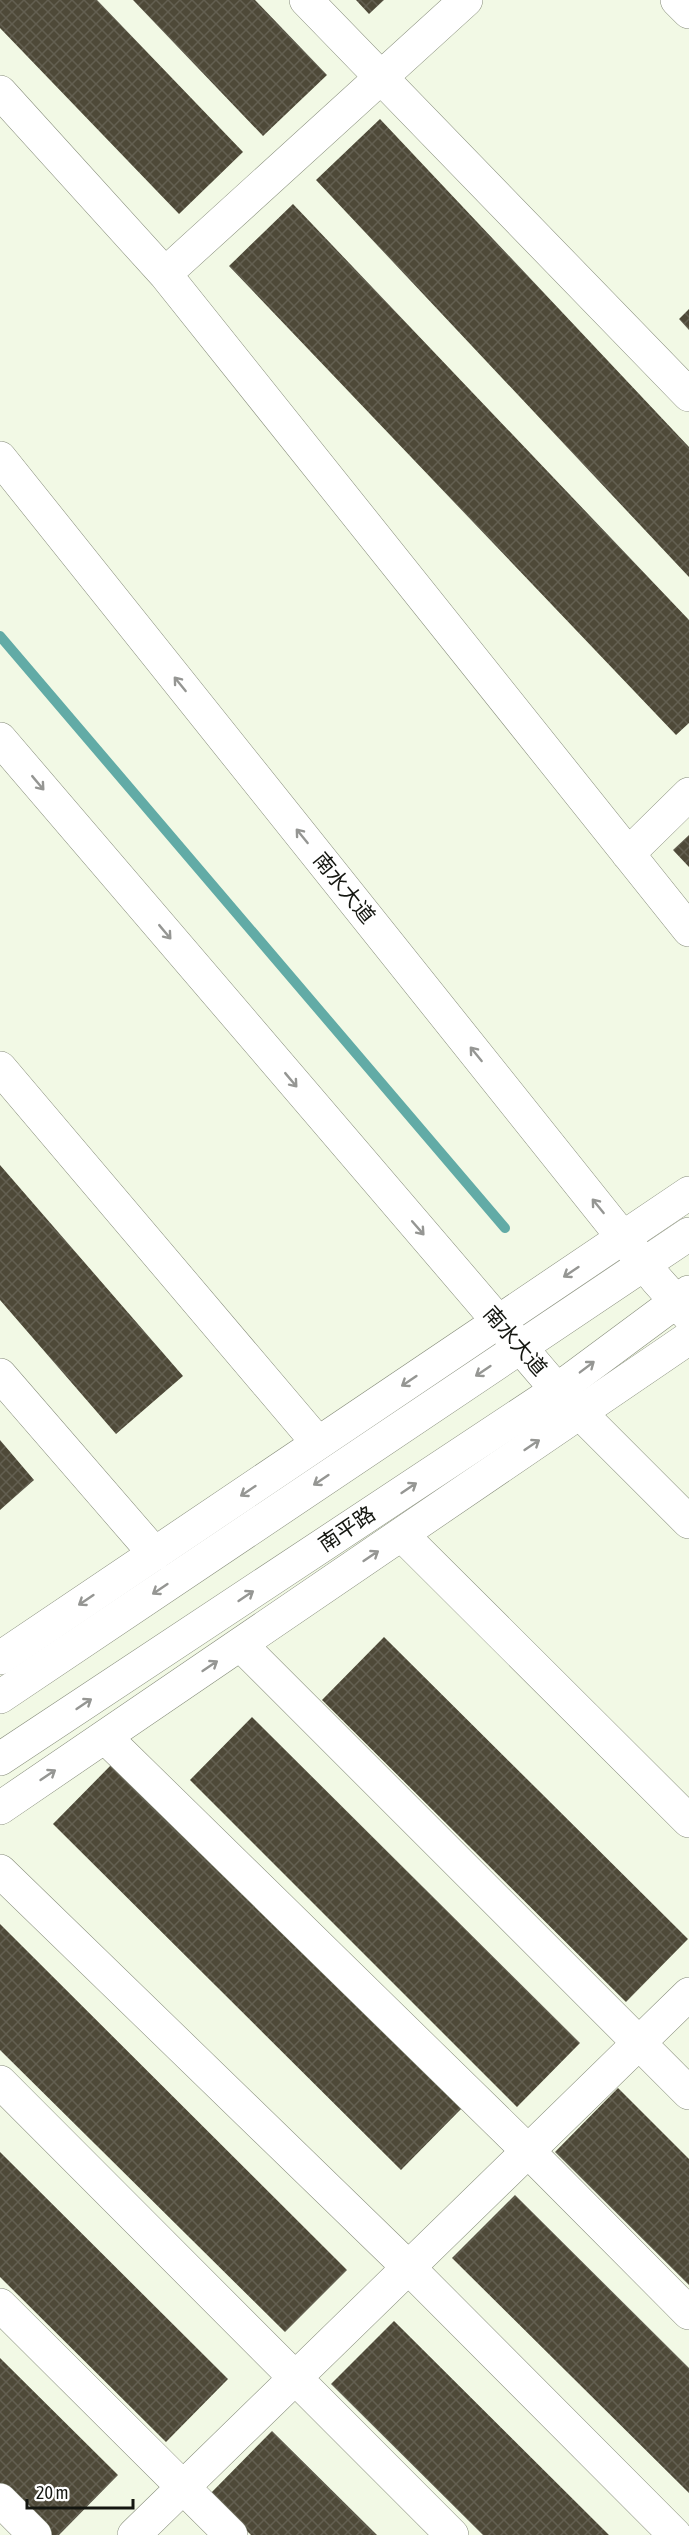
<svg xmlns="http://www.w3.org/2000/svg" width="689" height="2535" font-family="'Asap Condensed','Noto Sans SC',sans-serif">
  <defs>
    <pattern id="building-cross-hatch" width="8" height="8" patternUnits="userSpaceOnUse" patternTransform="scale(1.5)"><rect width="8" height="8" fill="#4e4938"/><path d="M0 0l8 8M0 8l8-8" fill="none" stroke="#635f51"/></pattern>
  </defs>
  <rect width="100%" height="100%" fill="#f2f9e5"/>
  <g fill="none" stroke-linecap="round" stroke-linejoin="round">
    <!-- stream -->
    <path stroke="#62aba6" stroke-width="10" d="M0,636L505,1228"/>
  </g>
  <!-- building -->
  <path fill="url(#building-cross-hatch)" d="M0,0H97L243,152L179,214L0,28Z
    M133,0H255L327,75L263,136Z
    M356,0H384L369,14Z
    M380,119L689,447V577L316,180Z
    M293,204L689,620V723L676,735L229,266Z
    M689,309V330L679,319Z
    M689,835V867L673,850Z
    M0,1165L183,1376L116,1434L0,1300Z
    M0,1440L34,1480L0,1510Z
    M384,1637L688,1939L626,2002L322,1700Z
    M252,1717L580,2043L517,2107L190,1780Z
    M115,1761L463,2107L401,2170L53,1824Z
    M0,1924L347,2270L285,2332L0,2050Z
    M618,2088L689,2159V2285L555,2152Z
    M0,2152L228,2379L166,2442L0,2277Z
    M515,2195L689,2368V2493L452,2258Z
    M394,2321L609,2535H483L331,2384Z
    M0,2358L118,2475L59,2535H51L0,2484Z
    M272,2431L377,2535H251L210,2494Z"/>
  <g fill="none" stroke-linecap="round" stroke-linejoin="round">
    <!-- minor casing -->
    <g stroke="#878d7b" stroke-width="34">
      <path id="minor" d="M306,0L689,395
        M677,0L689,12
        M0,92L165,274L689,930
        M165,274L466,0
        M628,854L689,794
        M0,1068L318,1443
        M0,1375L155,1554
        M402,1535L689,1821
        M241,1645L689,2093
        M0,1658L689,1193
        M105,1737L528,2151L689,2313
        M0,1808L689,1338
        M0,1871L408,2267L675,2535
        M0,2082L452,2535
        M0,2305L231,2535
        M0,2500L35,2535
        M134,2535L689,1994"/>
    </g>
    <!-- major casing -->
    <g stroke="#878d7b" stroke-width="34">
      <path id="major" d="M0,458L656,1279L689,1316
        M0,739L557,1390L689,1522
        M0,1697L689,1234
        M0,1759L557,1390L689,1292"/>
    </g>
    <!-- minor -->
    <use href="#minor" stroke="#fff" stroke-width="33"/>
    <!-- major -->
    <use href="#major" stroke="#fff" stroke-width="33"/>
  </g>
  <!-- one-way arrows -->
  <defs><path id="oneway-shaft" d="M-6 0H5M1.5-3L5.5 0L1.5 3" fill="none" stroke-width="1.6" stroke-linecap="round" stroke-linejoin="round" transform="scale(1.5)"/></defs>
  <g stroke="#959693">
    <use href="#oneway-shaft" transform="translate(180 684) rotate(-129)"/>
    <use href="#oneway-shaft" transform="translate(38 783) rotate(50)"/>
    <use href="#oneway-shaft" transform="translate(302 836) rotate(-129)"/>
    <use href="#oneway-shaft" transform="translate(165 932) rotate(50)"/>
    <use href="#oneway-shaft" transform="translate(476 1054) rotate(-129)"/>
    <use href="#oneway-shaft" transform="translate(291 1080) rotate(50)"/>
    <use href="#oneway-shaft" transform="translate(598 1206) rotate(-129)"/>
    <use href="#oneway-shaft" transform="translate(418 1228) rotate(49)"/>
    <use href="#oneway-shaft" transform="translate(571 1272) rotate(146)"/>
    <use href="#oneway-shaft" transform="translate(587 1367) rotate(-37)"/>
    <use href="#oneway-shaft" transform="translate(483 1371) rotate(146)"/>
    <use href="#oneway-shaft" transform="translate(409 1381) rotate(146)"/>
    <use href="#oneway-shaft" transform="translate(532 1445) rotate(-34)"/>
    <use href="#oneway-shaft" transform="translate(321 1480) rotate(146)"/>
    <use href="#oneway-shaft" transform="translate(409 1488) rotate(-34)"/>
    <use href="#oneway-shaft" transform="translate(248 1491) rotate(146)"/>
    <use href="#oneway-shaft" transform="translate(371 1556) rotate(-34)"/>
    <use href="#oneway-shaft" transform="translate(160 1589) rotate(146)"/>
    <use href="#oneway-shaft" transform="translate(246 1596) rotate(-34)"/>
    <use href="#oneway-shaft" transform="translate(86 1600) rotate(146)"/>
    <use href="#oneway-shaft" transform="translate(210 1666) rotate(-34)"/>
    <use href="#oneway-shaft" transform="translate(84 1704) rotate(-34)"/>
    <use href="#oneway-shaft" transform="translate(48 1775) rotate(-34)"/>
  </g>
  <g text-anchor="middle" stroke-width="6" stroke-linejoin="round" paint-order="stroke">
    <!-- street labels -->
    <g font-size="21" fill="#141610" stroke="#fff">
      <text transform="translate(344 888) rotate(51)" y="7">南水大道</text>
      <text transform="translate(515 1341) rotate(49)" y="7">南水大道</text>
      <text transform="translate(347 1529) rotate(-34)" y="7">南平路</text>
    </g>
  </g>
  <!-- scale -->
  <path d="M27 2499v9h106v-9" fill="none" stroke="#141610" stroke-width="3"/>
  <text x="36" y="2499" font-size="18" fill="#141610" stroke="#ffffff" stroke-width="4.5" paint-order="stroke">20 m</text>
</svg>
